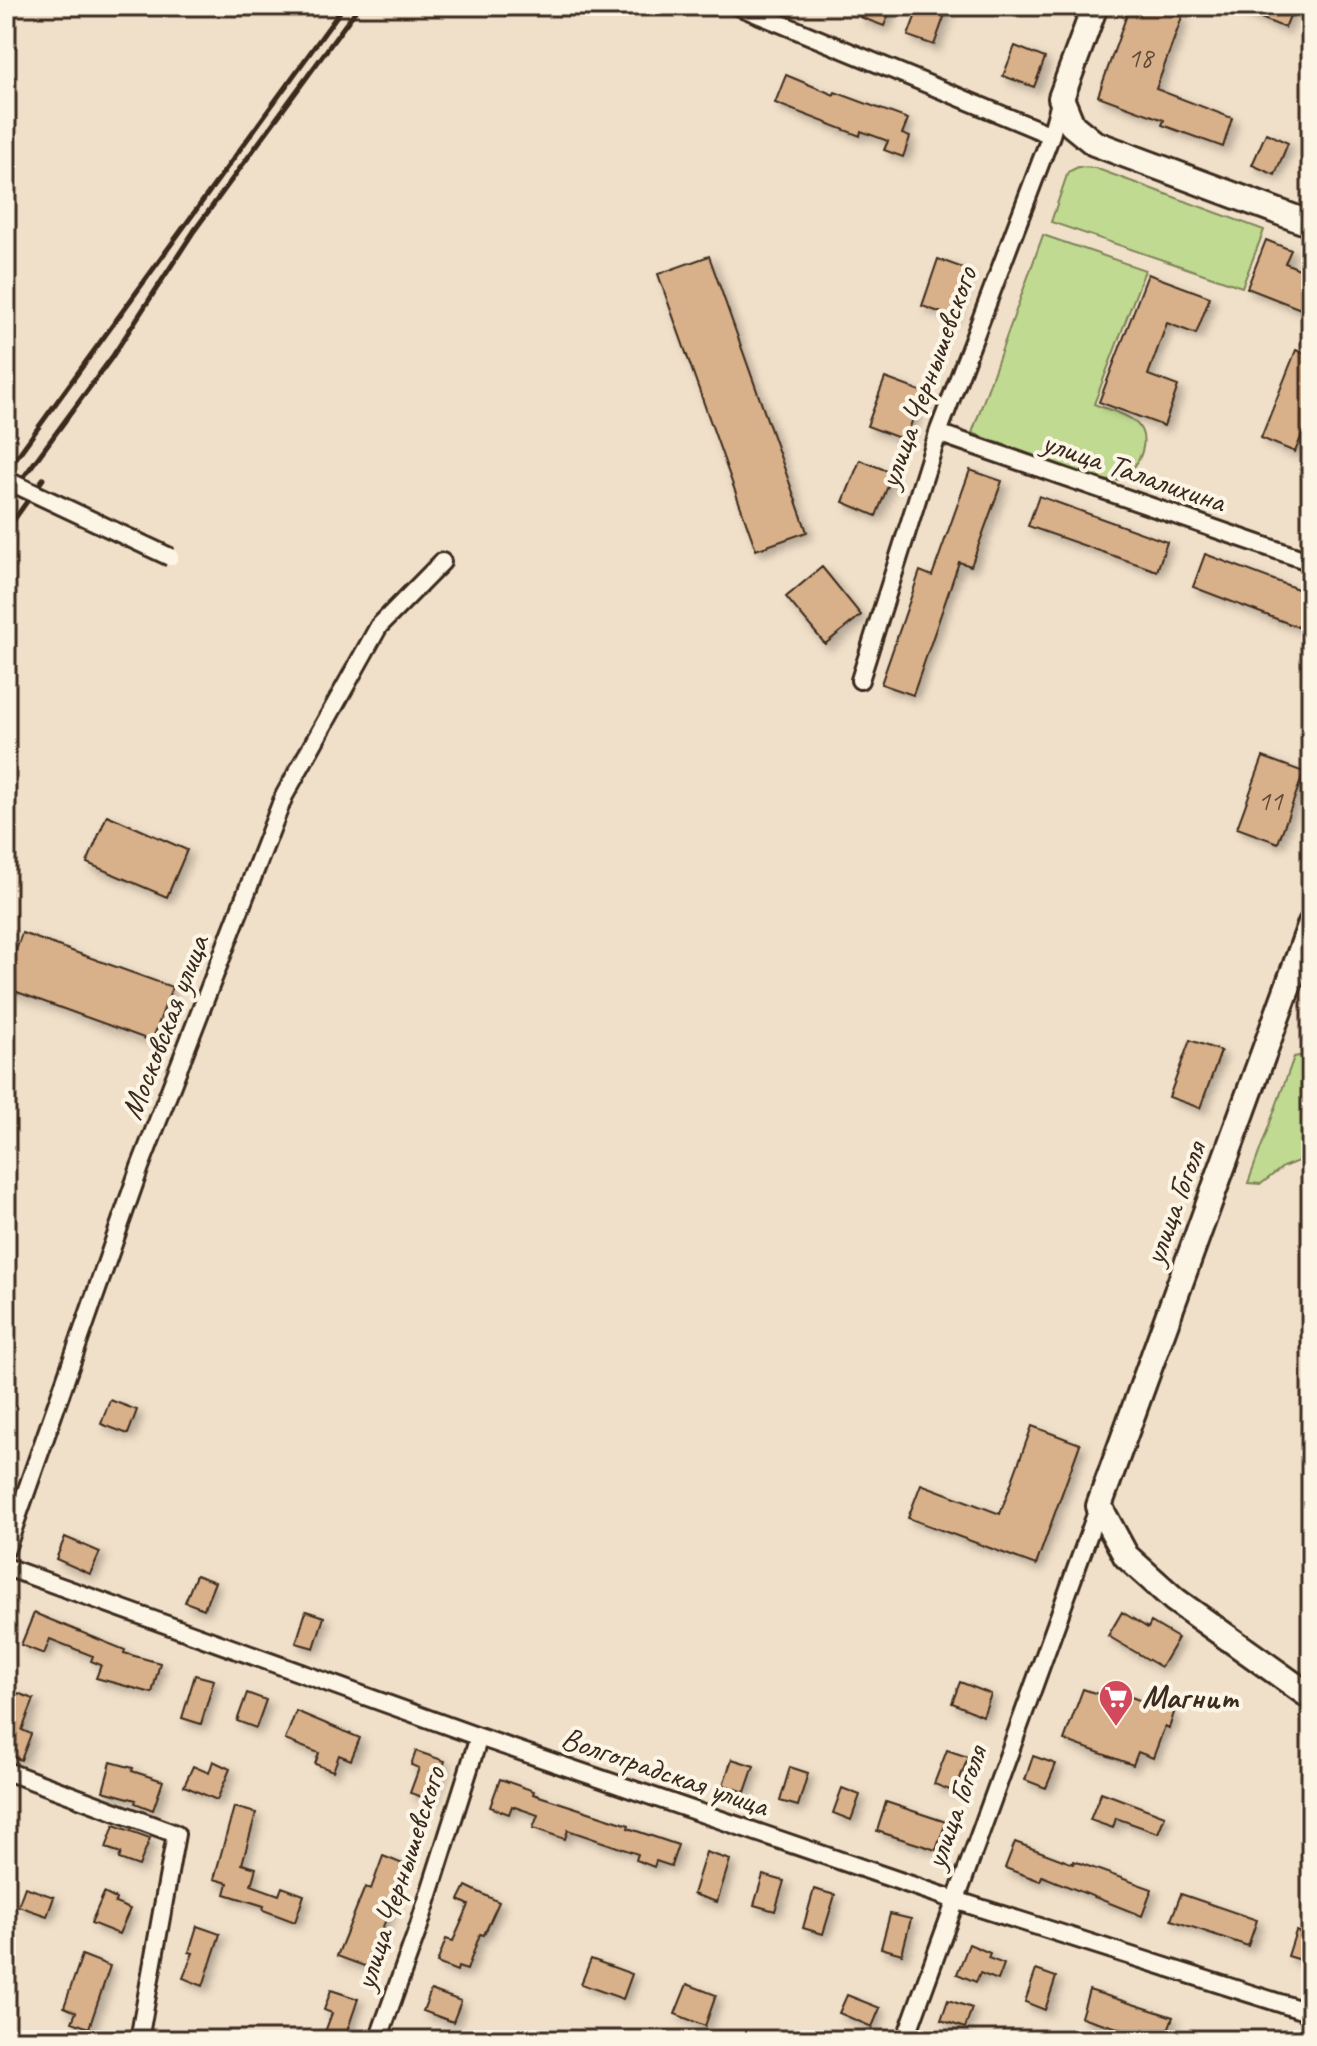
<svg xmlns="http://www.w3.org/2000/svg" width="1317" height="2046" font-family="Caveat,sans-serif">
  <defs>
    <filter id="shadow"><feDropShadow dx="5" dy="5" stdDeviation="4" flood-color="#0004"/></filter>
  </defs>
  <rect width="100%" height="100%" fill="#f1e0c9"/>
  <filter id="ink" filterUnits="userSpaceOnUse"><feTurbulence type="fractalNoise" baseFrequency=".0125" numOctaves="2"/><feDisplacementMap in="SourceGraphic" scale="16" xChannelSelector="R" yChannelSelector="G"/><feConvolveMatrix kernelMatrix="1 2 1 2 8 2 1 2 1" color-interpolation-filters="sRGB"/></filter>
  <g filter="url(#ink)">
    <!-- green -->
    <path fill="#c0da91" stroke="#7e8258" stroke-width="2" d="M1078,167L1095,168L1264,230L1242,287L1051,222L1068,172Z
      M1043,235L1145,270L1094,404C1106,409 1124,413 1134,421C1154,438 1139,469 1120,479C1114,481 1107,481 1101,480L972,433Z
      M1311,1054V1165L1298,1161L1283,1167L1261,1184L1248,1183L1294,1057Z"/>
    <!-- building -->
    <path fill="#d8b089" stroke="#3b2a1e" stroke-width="2" filter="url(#shadow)" d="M865,6H892L884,26L860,17Z
      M919,6H948L934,45L908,36Z
      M1130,6H1151L1182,17L1156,89L1232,118L1223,147L1162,125L1164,120L1098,96Z
      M1232,6H1294L1285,28Z
      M1015,46L1045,58L1034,87L1003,76Z
      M786,75L834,95L835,92L908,119L902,134L910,137L903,157L884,150L888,141L861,131L860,136L775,103Z
      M1266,133L1288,143L1275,175L1252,165Z
      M1266,240L1291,250L1285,263L1311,274V313L1247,288Z
      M709,256L807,532L756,550L658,274Z
      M938,259L969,270L953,317L922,306Z
      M1148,274L1210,297L1196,334L1167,323L1148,375L1178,386L1164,426L1099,402Z
      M1296,350L1311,356V413L1295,452L1261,438Z
      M885,378L923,392L905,440L867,426Z
      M860,460L893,473L876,516L843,502Z
      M970,470L1002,481L971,566L959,562L913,695L881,684L920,571L932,576Z
      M1039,496L1167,542L1157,571L1028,526Z
      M1205,554L1311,594V632L1193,587Z
      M822,567L861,615L825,644L786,597Z
      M1263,757L1304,772L1278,843L1237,828Z
      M107,815L187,850L167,897L87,863Z
      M22,933L172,987L152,1041L6,988V979Z
      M1190,1040L1221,1051L1200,1108L1169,1097Z
      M110,1400L137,1410L128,1434L101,1424Z
      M1032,1426L1080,1444L1036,1565L908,1518L921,1484L1000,1514Z
      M65,1537L100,1552L90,1574L56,1559Z
      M196,1575L215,1582L204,1609L185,1602Z
      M306,1611L324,1617L314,1648L296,1643Z
      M1122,1612L1148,1628L1151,1622L1178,1638L1161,1667L1108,1636Z
      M34,1613L125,1650L124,1653L160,1663L152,1693L96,1678L101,1665L91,1661L93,1656L50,1639L44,1654L21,1645Z
      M195,1675L214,1680L201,1724L182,1718Z
      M960,1682L991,1694L983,1716L952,1703Z
      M1083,1689L1107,1697L1110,1689L1174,1713L1169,1728L1165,1726L1153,1758L1138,1752L1133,1765L1064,1740Z
      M9,1690L34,1699L22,1730L31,1734L21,1760L6,1754V1697Z
      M247,1693L266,1700L256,1728L237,1721Z
      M296,1711L360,1738L351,1760L339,1755L333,1771L315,1764L319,1753L285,1740Z
      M947,1750L968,1757L955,1792L934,1784Z
      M416,1751L445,1761L431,1800L410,1793L419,1768L411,1765Z
      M1033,1756L1056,1764L1046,1788L1025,1780Z
      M732,1759L754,1766L745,1792L723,1785Z
      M213,1761L230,1769L217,1800L184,1786L193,1766L209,1773Z
      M111,1762L133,1768L132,1771L163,1781L153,1810L135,1803L136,1800L103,1791Z
      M790,1767L808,1773L798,1806L780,1801Z
      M500,1779L534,1791L533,1794L629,1825L628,1828L678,1845L671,1866L656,1861L654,1867L636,1860L638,1854L568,1830L565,1839L533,1828L538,1815L512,1806L509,1814L490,1807Z
      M842,1788L860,1795L851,1820L833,1813Z
      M1101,1792L1165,1816L1158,1833L1116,1818L1113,1828L1090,1820Z
      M886,1802L946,1822L936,1850L877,1831Z
      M234,1807L256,1813L242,1864L256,1868L251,1885L279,1895L282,1887L304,1895L295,1922L263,1910L264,1906L225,1894L228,1883L214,1879Z
      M114,1825L150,1838L139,1866L119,1859L121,1853L106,1848Z
      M1015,1842L1073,1864L1074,1861L1152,1889L1142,1916L1042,1876L1040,1881L1005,1868Z
      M706,1852L730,1860L717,1902L693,1894Z
      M383,1856L403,1864L391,1897L394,1899L367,1967L337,1956L365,1887L371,1889Z
      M763,1875L784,1881L775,1911L754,1905Z
      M466,1886L499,1902L484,1935L480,1934L467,1970L458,1967L457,1971L437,1963L446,1939L453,1941L469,1905L459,1900Z
      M25,1887L54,1897L47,1916L18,1906Z
      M814,1889L835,1895L823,1934L803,1928Z
      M104,1893L116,1899L115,1903L130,1909L119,1934L91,1923Z
      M1181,1894L1257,1920L1248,1946L1171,1920Z
      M890,1914L911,1919L902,1954L881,1948Z
      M197,1926L220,1934L203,1986L183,1978L193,1953L189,1952Z
      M1296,1931L1311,1936V1963L1288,1956Z
      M969,1944L990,1953L988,1958L1004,1964L998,1980L980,1973L976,1982L957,1974Z
      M82,1955L110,1966L89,2028L72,2022L76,2012L64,2007Z
      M591,1959L632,1974L623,1999L581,1984Z
      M1036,1970L1056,1977L1045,2010L1025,2002Z
      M687,1984L716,1995L705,2026L675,2014Z
      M331,1990L358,1999L344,2040H322L332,2013L324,2010Z
      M431,1990L461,2001L453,2022L423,2011Z
      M1089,1990L1173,2017L1164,2040H1131L1119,2036L1121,2029L1081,2017Z
      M847,1995L880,2008L872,2027L839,2013Z
      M948,2000L972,2008L965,2028L941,2020Z"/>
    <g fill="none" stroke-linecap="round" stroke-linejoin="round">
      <!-- street casing -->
      <g stroke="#3b2a1e" stroke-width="22">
        <path id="street" d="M738,6L1051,135
          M938,433L1311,562
          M860,680L938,433L1051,135L1061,99
          M6,1549L140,1167L284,796L379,626L442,562
          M6,1567L479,1737L955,1900L1311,2013
          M6,1771L176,1834L139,2040
          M378,2040L419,1926L479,1737
          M905,2040L1099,1506"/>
      </g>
      <!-- secondary casing -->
      <g stroke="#3b2a1e" stroke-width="30">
        <path id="secondary" d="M1095,6L1061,98L1072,125L1094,143L1311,224
          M1311,923L1099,1506L1126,1556L1175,1600L1311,1697"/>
      </g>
      <!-- street -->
      <use href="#street" stroke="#fcf5e5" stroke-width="16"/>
      <!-- secondary -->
      <use href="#secondary" stroke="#fcf5e5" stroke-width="24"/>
      <!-- rail -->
      <path stroke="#3b2a1e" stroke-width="5" d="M6,472L344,6
        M6,501L112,357L194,231L359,6
        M6,531L43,479"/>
      <!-- street-bridge casing -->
      <g stroke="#3b2a1e" stroke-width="22" stroke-linecap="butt">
        <path id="street-bridge" d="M6,480L170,557"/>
      </g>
      <!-- street-bridge -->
      <use href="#street-bridge" stroke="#fcf5e5" stroke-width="16"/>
    </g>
  </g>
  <!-- icons -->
  <defs>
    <g id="supermarket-pin" transform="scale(1.8)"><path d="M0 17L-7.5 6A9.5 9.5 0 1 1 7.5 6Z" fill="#d1495b" stroke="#fcf5e5"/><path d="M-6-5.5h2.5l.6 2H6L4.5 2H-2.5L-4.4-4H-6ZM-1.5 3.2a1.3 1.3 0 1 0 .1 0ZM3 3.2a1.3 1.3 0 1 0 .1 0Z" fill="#fff"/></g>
  </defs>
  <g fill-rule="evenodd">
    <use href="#supermarket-pin" x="1116" y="1697"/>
  </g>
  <g text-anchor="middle" stroke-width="8" stroke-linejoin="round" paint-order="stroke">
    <!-- number labels -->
    <g font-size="28" fill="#624c39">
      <text x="1140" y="67">18</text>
      <text x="1270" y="810">11</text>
    </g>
    <!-- street labels -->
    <g font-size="32" fill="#3b2a1e" stroke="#fcf5e5">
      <text transform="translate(927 377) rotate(-70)" y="11">улица Чернышевского</text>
      <text transform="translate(1134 471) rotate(19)" y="11">улица Талалихина</text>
      <text transform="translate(164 1027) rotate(-69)" y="11">Московская улица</text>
      <text transform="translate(1174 1203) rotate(-70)" y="11">улица Гоголя</text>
      <text transform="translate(665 1771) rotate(19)" y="11">Волгоградская улица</text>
      <text transform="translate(955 1807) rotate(-70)" y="11">улица Гоголя</text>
      <text transform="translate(399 1878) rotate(-72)" y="11">улица Чернышевского</text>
    </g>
    <!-- poi labels -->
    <g font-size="32" font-weight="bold" fill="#3b2a1e" stroke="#fcf5e5" text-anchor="start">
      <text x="1142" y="1708">Магнит</text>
    </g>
  </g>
  <!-- margin -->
  <rect width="1317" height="2046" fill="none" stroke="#fcf5e5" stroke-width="32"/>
  <rect x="16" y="16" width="1285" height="2014" fill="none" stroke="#3b2a1e" stroke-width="3" filter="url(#ink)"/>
</svg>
